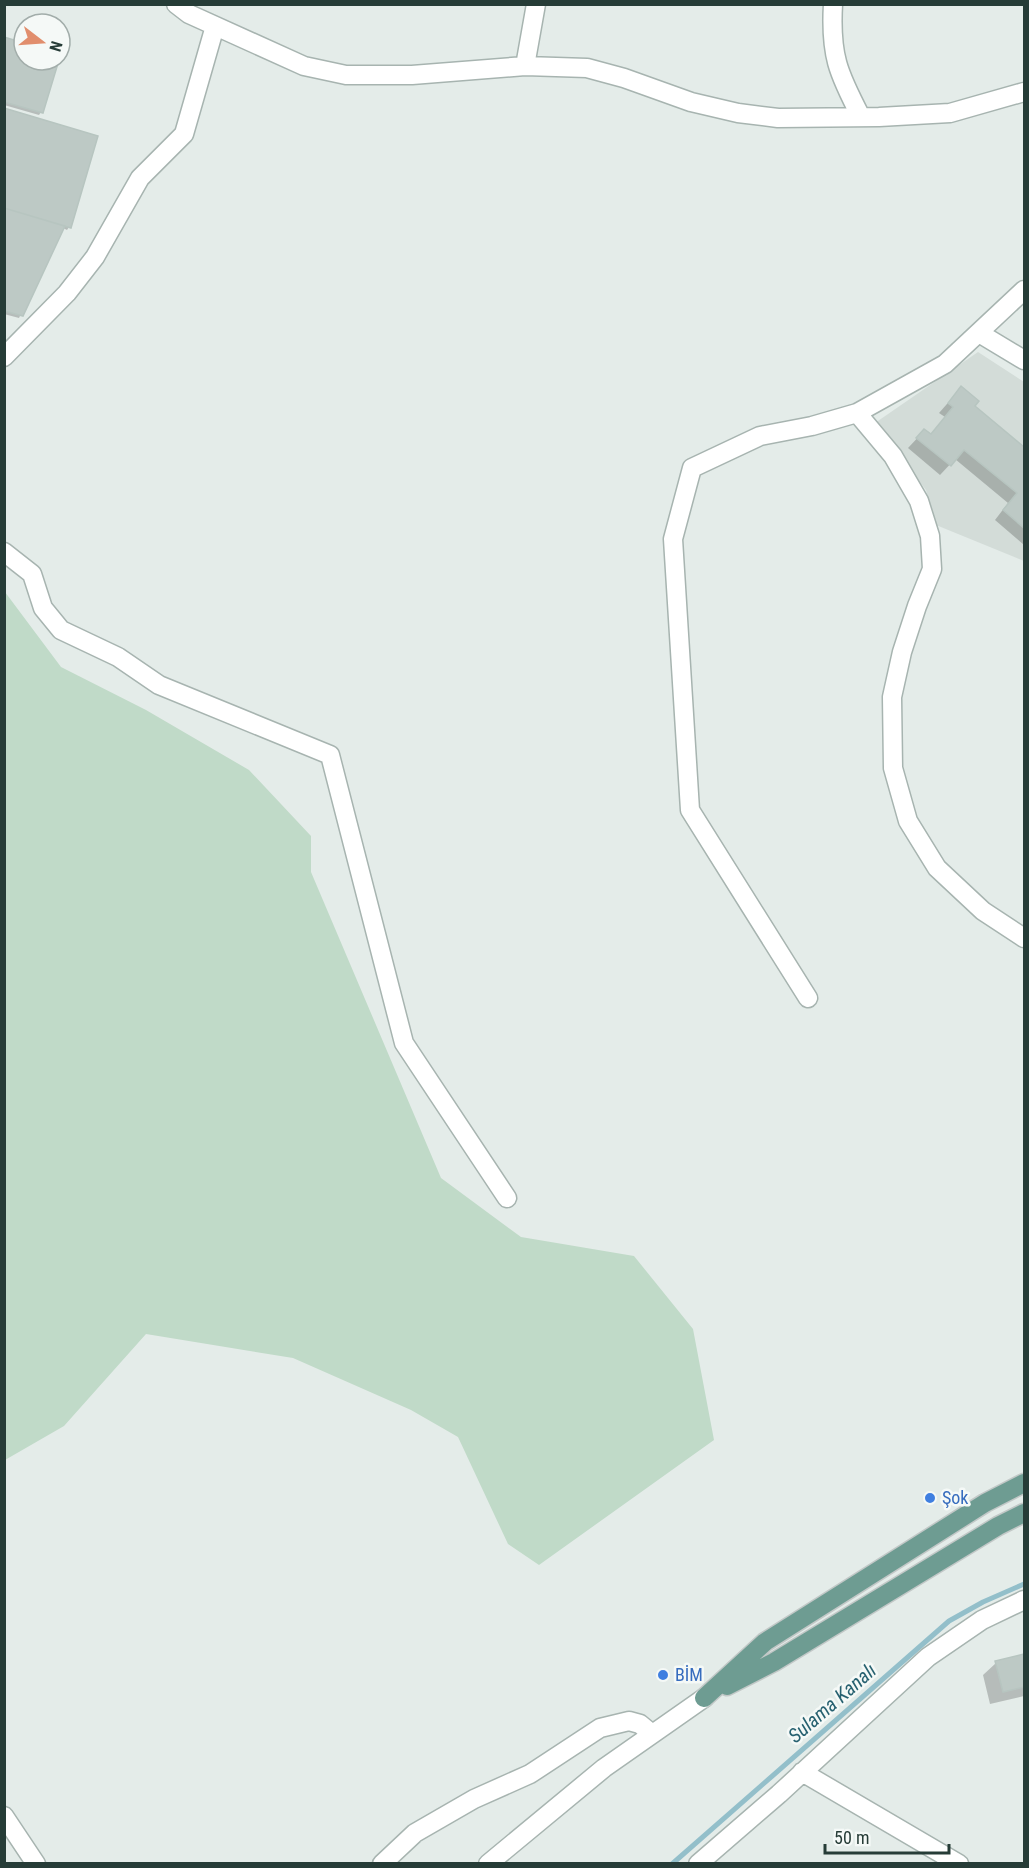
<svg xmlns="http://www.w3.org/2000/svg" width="1029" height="1868" font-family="'Roboto Condensed',sans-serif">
  <rect width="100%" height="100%" fill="#e4ece9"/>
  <!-- built -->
  <path fill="#d3dcd8" d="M978,352L1024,382V561L936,525L926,490L875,423Z"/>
  <!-- green -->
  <path fill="#c0dac8" d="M5,592L61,667L146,710L249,770L311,836V872L441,1178L521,1237L634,1256L693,1329L714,1440L539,1565L508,1544L458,1437L411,1410L293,1358L146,1334L64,1426L5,1460Z"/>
  <!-- shadow -->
  <path fill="#0003" d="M4,39L24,44V60H57L41,112L39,115L4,105Z
    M4,110L69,227L67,230L63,228L19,318L4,314Z
    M961,388L973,407L1024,449V545L995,520L1008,503L955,459L940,475L908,448L924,431L930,435L945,417L939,413Z
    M1024,1656V1696L990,1704L983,1675L996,1663Z"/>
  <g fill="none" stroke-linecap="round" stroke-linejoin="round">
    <!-- stream -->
    <path stroke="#93bfca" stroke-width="5" d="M672,1864L949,1621L983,1602L1024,1584"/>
  </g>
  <!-- building -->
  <path fill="#bdc9c5" stroke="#b7c5c0" stroke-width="1.5" d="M4,37L24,43V60H59L43,113L4,102Z
    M4,108L98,136L71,228L4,208Z
    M4,208L65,226L23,316L4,311Z
    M961,386L979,401L975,406L1024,447V528L1003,510L1017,493L964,450L951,466L916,438L924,429L931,434L953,407L948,403Z
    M1024,1654V1687L1003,1692L995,1661Z"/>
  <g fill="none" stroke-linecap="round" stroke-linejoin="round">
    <!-- minor casing -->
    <g stroke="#a7b4b0" stroke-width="21">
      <path id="minor" d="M176,4L189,14L304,66L346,75H412L525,66L587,68L624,78L691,102L738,113L778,118L879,117L950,113L1024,92
        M833,4C830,55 838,73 861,117
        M525,66L536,4
        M979,333L1024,360
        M4,357L67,293L95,257L140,178L184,134L215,26
        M857,413L893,456L919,501L930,536L932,569L917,606L902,652L892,697L893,768L908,821L937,868L983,911L1024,938
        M4,552L32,574L43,608L61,630L118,657L159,685L330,755L404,1043L507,1198
        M808,998L690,810L673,539L692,468L760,436L812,426L857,413L945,364L1024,290
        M802,1772L959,1864
        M4,1816L36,1864
        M382,1864L415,1833L474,1799L530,1774L600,1728L629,1721L640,1724L652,1734
        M488,1864L604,1768L704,1698
        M698,1864L779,1794L928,1657L982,1620L1024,1600"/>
    </g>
    <!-- major casing -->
    <g stroke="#c2c8c7" stroke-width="21">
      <path id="major" d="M727,1686L774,1662L998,1526L1024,1513
        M704,1698L765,1642L985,1503L1024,1483"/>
    </g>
    <!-- minor -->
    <use href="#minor" stroke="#fff" stroke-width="18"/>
    <!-- major -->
    <use href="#major" stroke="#6e9c92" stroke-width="18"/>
  </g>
  <!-- markers -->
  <g fill="#3f7fe0" stroke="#f5f9f7" stroke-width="2">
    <circle cx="930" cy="1498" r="6"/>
    <circle cx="663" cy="1675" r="6"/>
  </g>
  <g text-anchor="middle" stroke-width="5" stroke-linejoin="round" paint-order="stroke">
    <!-- shop labels -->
    <g font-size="18" fill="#366cbe" stroke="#f5f9f7" text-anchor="start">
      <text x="942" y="1504">Şok</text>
      <text x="675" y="1681">BİM</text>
    </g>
    <!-- water labels -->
    <g font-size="20" font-style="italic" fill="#276170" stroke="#f5f9f7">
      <text transform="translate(832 1703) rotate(-41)" y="7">Sulama Kanalı</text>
    </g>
  </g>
  <!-- border -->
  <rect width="1029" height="1868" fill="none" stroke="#263c37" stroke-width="12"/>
  <!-- north arrow -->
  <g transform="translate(42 42) rotate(107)"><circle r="28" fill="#f5f9f7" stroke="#a2adaa" stroke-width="1.5"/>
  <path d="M0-4.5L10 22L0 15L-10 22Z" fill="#e18e6d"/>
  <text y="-9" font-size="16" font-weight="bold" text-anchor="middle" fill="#263c37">N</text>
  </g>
  <!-- scale -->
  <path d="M825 1844v9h124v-9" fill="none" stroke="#263c37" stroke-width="3"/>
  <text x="834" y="1844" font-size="18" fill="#263c37" stroke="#f5f9f7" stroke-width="4.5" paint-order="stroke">50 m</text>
</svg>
